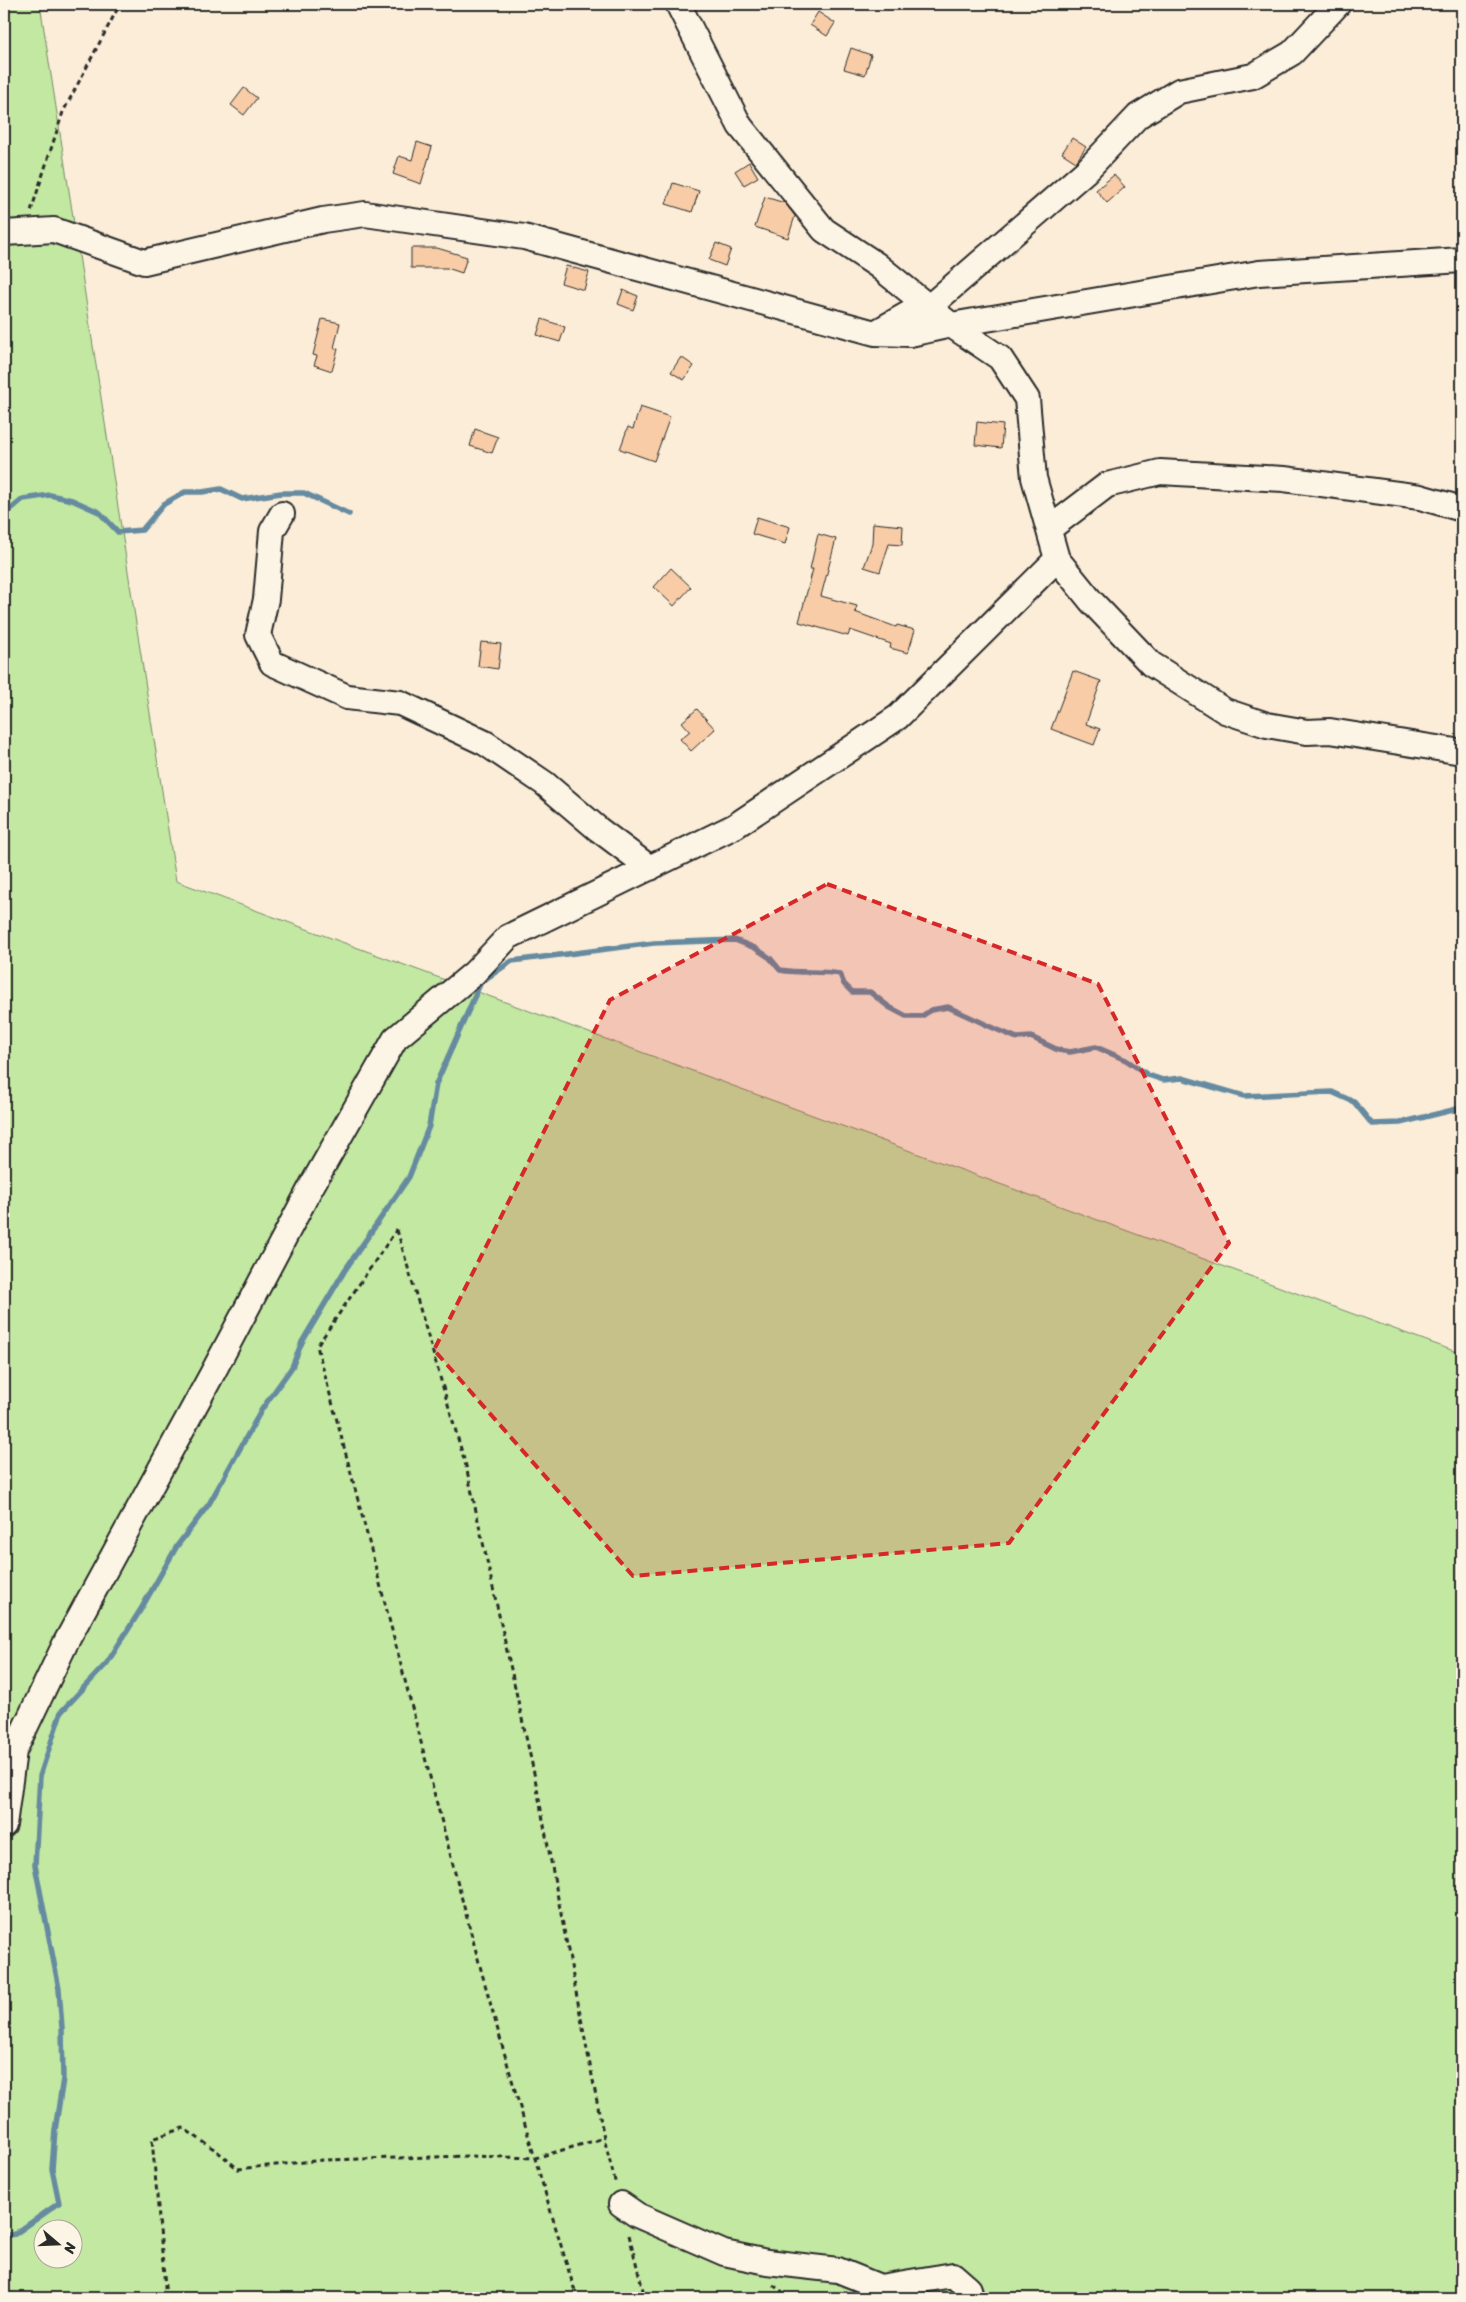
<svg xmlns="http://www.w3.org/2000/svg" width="1466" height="2302" font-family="Sriracha,sans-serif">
  <rect width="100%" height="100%" fill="#fbedd8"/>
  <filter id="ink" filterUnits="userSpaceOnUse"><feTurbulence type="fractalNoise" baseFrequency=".02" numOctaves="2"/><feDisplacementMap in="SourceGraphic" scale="10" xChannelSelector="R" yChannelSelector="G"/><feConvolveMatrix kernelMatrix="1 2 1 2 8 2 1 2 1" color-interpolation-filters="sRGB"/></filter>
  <g filter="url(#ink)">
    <!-- green -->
    <path fill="#c2e8a2" stroke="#768a66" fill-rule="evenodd" d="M4,4H40L176,881L1462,1354V2298H4ZM42,2230H72V2260H42Z"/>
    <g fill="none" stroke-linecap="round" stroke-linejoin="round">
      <!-- stream -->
      <path stroke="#668ba0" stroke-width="5.5" d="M4,515L23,499L50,495L72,500L99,512L118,532L142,530L164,504L185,492H202L221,489L242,499L281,493H304L349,514
        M4,2236L15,2234L59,2203L52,2169L55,2130L63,2079L62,2028L59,1989L35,1865L40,1776L61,1712L107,1663L141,1609L177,1546L209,1504L262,1409L292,1367L302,1342L345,1270L409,1177L429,1126L436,1084L481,982L512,961L654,943L735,940L755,948L770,958L780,970C802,974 818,970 840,974L844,984L852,992H870L889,1007L906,1016H922L931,1010L948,1007L998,1030L1017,1038L1031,1037L1058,1050L1070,1052L1096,1047L1126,1060L1148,1075L1163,1080L1182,1078L1244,1096L1332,1092L1354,1102L1372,1124L1400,1123L1457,1109L1462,1111"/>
    </g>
    <!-- building -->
    <path fill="#f7cca6" stroke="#2b2b2b" d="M818,12L835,23L827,36L810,25Z
      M851,48L871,55L865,75L844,69Z
      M244,88L257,98L244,115L231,105Z
      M1072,138L1086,147L1076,162L1062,153Z
      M417,142L432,147L421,184L393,174L399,156L412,160Z
      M749,162L758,177L744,185L735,171Z
      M1114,175L1125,187L1107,203L1096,190Z
      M673,183L699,191L692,212L666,204Z
      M765,197L785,203L795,216L788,238L755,227Z
      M716,243L731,249L725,266L709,260Z
      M411,248H437L467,257L462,273L447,268H411Z
      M566,266L589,272L584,290L561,283Z
      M623,290L638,296L633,310L618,304Z
      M322,319L340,323L334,348L338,349L332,371L314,365L317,356L313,355Z
      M542,319L565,327L560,342L537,335Z
      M681,357L694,366L684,380L671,372Z
      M640,407L670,417L654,461L620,449L628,427L633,429Z
      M977,422L1003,425L1001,448L975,445Z
      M475,429L498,437L492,453L470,446Z
      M757,517L790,527L785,544L752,534Z
      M873,523L903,526L902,545L889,544L880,572L864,567L872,544Z
      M818,534L836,539L821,596L857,606L855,612L896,627L897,625L915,630L908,653L890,648L891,644L850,630L848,636L799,622L813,569H810Z
      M671,568L691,587L674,606L654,587Z
      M481,642L501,644L498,669L478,666Z
      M1073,671L1101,681L1086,724L1100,729L1094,745L1051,729Z
      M697,709L715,729L691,751L680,739L690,731L682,722Z"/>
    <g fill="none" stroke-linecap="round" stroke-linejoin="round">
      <!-- minor casing -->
      <g stroke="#2b2b2b" stroke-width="28">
        <path id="minor" d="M678,4L740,126L824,230L877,265L951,325L1000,358L1027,399L1034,478L1057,559L1091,601L1151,664L1225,711L1267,725L1307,732L1330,731L1462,752
          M4,233L54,230L144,262L323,220L365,214L524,237L875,333L910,334L951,325L1259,273L1462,260
          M875,333L910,313L929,307L1086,171L1138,116L1179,91L1253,76L1292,53L1338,4
          M282,514L272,531L266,599L258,635L272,663L347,697L400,703L485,743L544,783L598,829L650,868
          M1049,529L1107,485L1160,472L1284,479L1420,497L1462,509
          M4,1825L14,1751L66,1642L211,1376L311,1187L395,1039L474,973L508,937L735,826L898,717L1057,559
          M621,2204L637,2215L724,2253L767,2262L838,2270L880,2287L953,2275L969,2289L971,2298"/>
      </g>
      <!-- path -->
      <path stroke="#2b2b2b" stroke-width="3" stroke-dasharray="5 4" stroke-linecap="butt" d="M31,211L63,112L120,4
        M397,1229L317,1346C367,1531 414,1717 463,1903C498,2035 537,2167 577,2298
        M397,1230L466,1466L534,1773L604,2138L616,2185
        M629,2235L645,2298
        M773,2285L791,2298
        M166,2298L152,2139L183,2128L217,2151L238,2169L323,2160L470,2156L535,2158L604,2138"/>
      <!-- minor -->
      <use href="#minor" stroke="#fcf5e5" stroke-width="24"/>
    </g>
  </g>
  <!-- marked area -->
  <path fill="#d62828" fill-opacity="0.2" stroke="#d62828" stroke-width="4" stroke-dasharray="10 6" stroke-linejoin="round" d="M827,884L1098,984L1229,1243L1009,1543L633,1576L434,1350L610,1000Z"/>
  <!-- margin -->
  <rect width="1466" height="2302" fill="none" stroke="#fcf5e5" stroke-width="20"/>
  <rect x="10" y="10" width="1446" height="2282" fill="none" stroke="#2b2b2b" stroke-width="2" filter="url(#ink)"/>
  <!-- north arrow -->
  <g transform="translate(58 2244) rotate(109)"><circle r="24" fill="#fcf5e5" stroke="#a8a49b"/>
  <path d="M0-4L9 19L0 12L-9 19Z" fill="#2b2b2b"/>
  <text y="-8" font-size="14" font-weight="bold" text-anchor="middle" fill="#2b2b2b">N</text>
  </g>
</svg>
